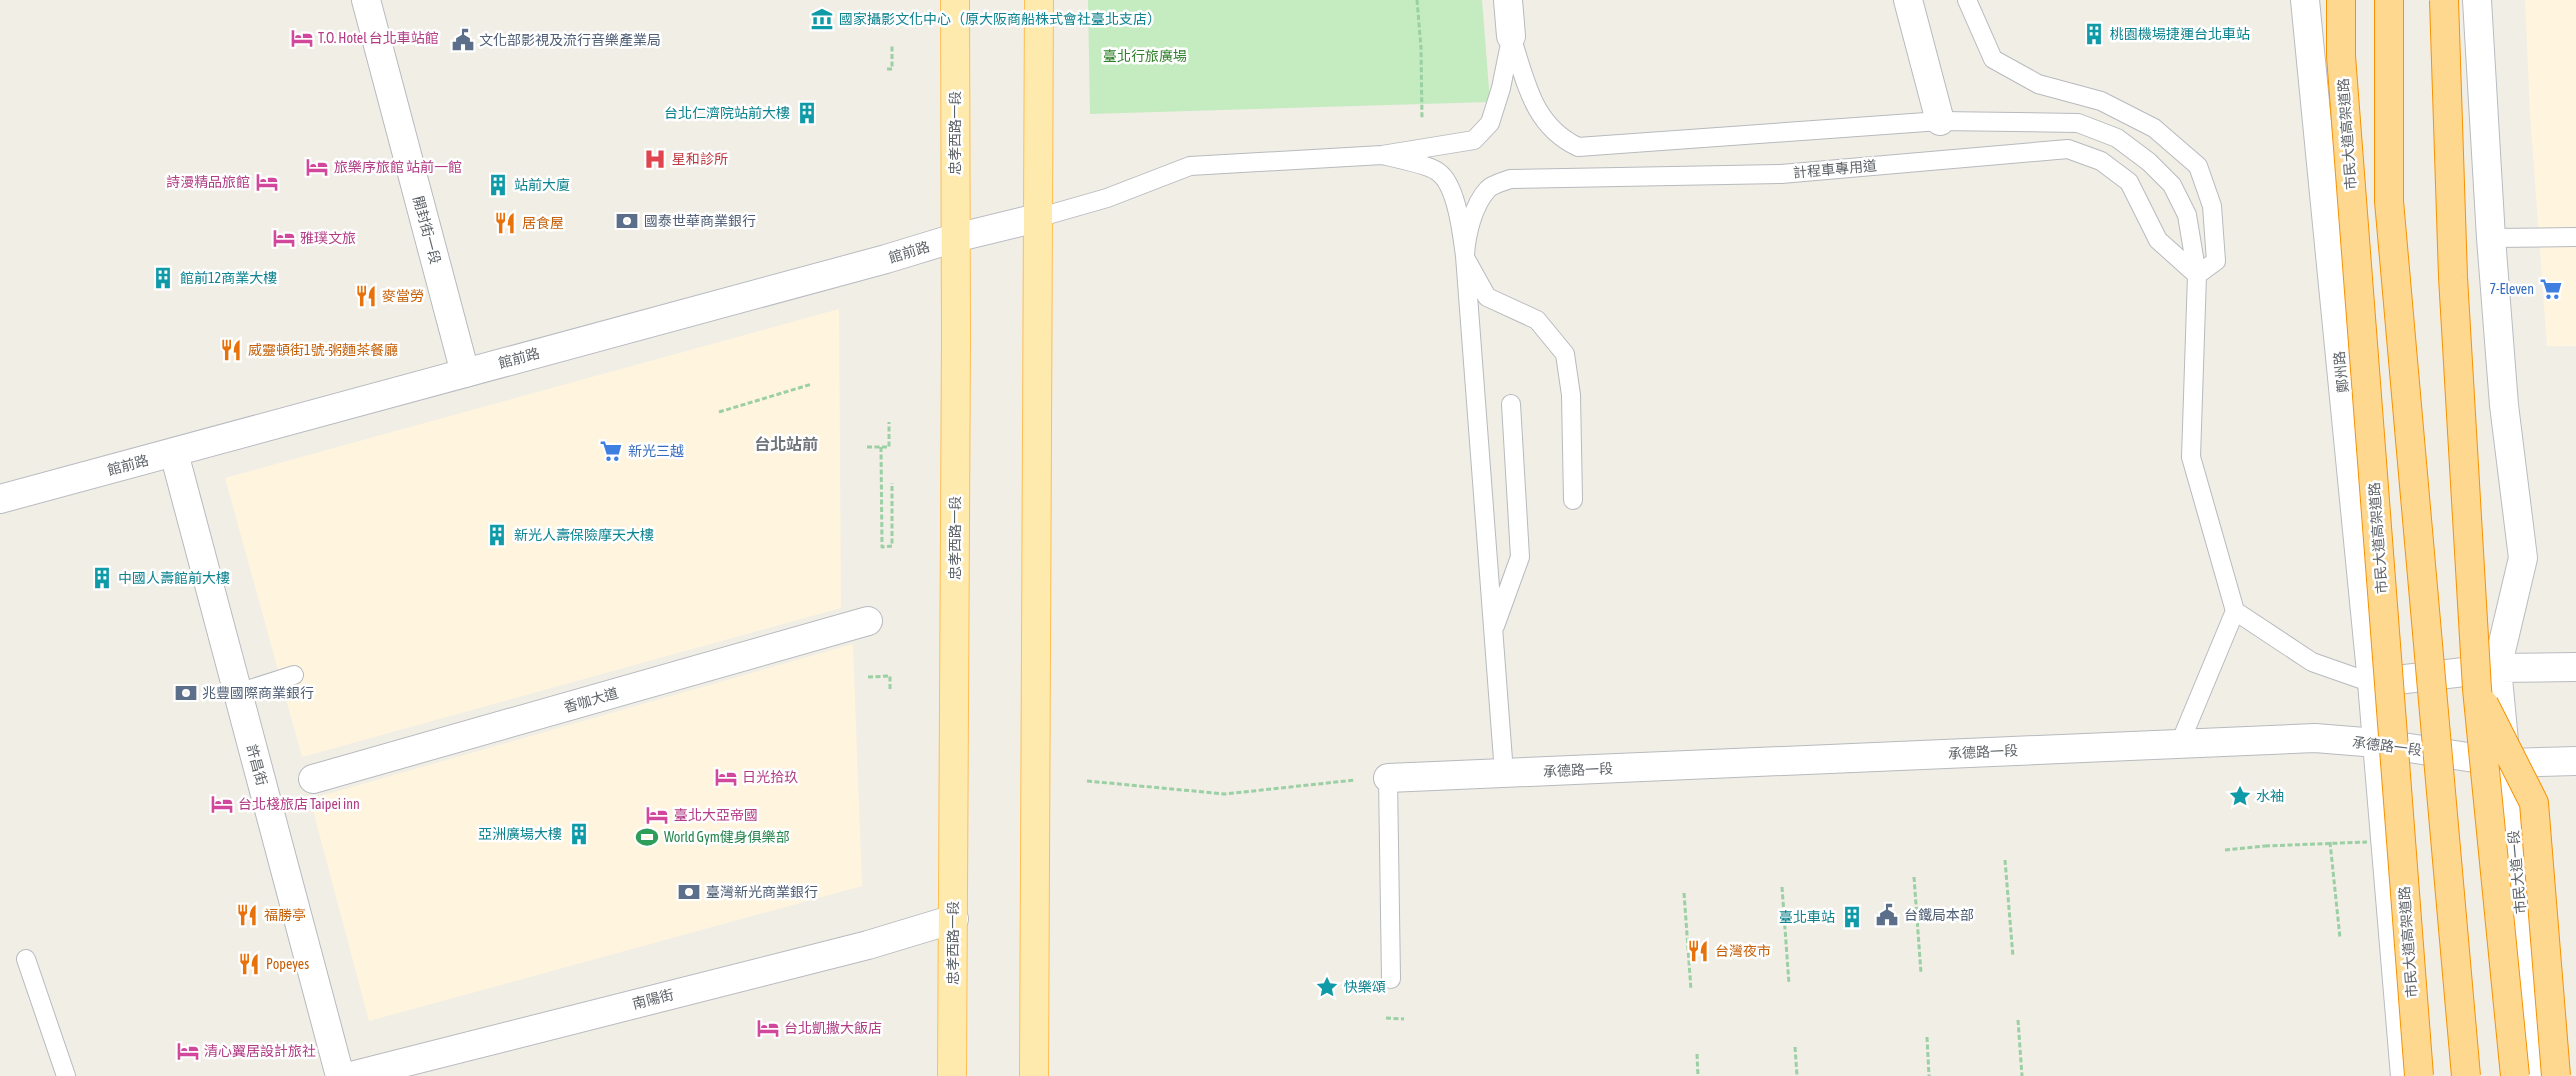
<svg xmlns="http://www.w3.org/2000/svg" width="2576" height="1076" font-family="'Asap Condensed','Noto Sans TC',sans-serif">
  <rect width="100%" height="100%" fill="#f1eee6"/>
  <!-- commercial -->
  <path fill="#fff4de" d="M2525,0H2576V346H2547L2530,114Z
    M839,309L841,608L302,757L225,478Z
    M853,644L862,886L369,1021L310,799Z"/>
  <!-- park -->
  <path fill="#c5ebc1" d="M1088,0H1482L1490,102L1090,114Z"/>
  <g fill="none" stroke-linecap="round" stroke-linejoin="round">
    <!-- lane casing -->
    <g stroke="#b7babe" stroke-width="20">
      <path id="lane" d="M1967,0L1993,59L2038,84L2101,101L2154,128L2198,166L2212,206L2216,261L2197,275
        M1511,36C1526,81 1532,125 1578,147L1940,121L2078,123L2117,138L2149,162L2172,185L2187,215L2197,275L2191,457L2235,611L2180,743
        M1382,155C1395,158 1430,165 1438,172C1457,185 1462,234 1465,256L1504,773
        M1037,218L1107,198L1190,166L1382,155L1474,140L1490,123L1501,88L1511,39
        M2491,238L2576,237
        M1465,256C1466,235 1473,205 1488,189C1493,184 1503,182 1510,179L1781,174L2068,149L2101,161L2129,182L2158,240L2197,275
        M1467,261L1487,297L1537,320L1565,354L1571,395L1573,500
        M2235,611L2312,662L2372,683
        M1495,626L1520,557L1511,404
        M238,693L294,675
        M1388,778L1391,979
        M26,959L66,1076"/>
    </g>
    <!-- street casing -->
    <g stroke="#b7babe" stroke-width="30">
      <path id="street" d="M366,0L465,373
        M1508,0L1511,36
        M1908,0L1940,121
        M174,453L340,1076
        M1388,778L2315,738L2377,743
        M313,779L868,621
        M351,1076L868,945L954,919"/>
    </g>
    <!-- secondary casing -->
    <g stroke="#b8bcc1" stroke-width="30">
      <path id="secondary" d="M2305,0L2372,683L2405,1076
        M2477,0L2491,238L2504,405L2523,558L2497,668L2536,1076
        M0,499L886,259L955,238L1037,218
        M2372,683L2497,668L2576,667
        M2377,743L2507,763L2576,761"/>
    </g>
    <!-- primary casing -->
    <g stroke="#ffbe52" stroke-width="30">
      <path id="primary" d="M952,1076L956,338L955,0
        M1034,1076L1039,0"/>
    </g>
    <!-- path -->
    <path stroke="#9bcfa4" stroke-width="3" stroke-dasharray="5 2.5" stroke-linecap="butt" d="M1417,0L1421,48L1422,119
      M887,69H892V44
      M719,412L812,384
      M867,447H889V422
      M881,447L882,547L892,546V483
      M868,677L890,676V691
      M1087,781L1225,794L1355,780
      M2330,842L2340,938
      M2225,850L2265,846
      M2005,860L2013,957
      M1914,877L1921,973
      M1782,887L1789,984
      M1684,893L1691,990
      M1386,1018L1404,1019
      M2018,1020L2022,1076
      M1927,1037L1929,1076
      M1795,1047L1797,1076
      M1697,1054L1698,1076"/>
    <!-- lane -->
    <use href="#lane" stroke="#fff" stroke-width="18"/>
    <!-- street -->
    <use href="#street" stroke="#fff" stroke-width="28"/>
    <!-- secondary -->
    <use href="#secondary" stroke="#fff" stroke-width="28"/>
    <!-- primary -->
    <use href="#primary" stroke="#ffeaae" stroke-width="28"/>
    <!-- highway-bridge casing -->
    <g stroke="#f89200" stroke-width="30" stroke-linecap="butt">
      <path id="highway-bridge" d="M2341,0V56L2419,1076
        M2389,0V201L2466,1076
        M2444,0L2453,277L2477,689L2515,1076
        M2484,704L2534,803L2556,1076"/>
    </g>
    <!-- path-bridge -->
    <path stroke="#9bcfa4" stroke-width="3" stroke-dasharray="5 2.5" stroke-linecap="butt" d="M2265,846L2367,842"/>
    <!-- highway-bridge -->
    <use href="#highway-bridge" stroke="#ffd890" stroke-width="28"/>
  </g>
  <!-- icons -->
  <defs>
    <g id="museum-bare" transform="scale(1.725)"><path d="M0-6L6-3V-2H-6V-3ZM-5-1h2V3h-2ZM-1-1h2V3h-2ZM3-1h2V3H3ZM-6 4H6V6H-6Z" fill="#0f9aa8" stroke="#fff" stroke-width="2.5" paint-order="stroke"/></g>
    <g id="building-bare" transform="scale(1.725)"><path d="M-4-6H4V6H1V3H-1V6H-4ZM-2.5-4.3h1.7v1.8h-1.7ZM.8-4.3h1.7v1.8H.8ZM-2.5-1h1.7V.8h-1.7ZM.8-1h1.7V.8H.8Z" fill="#0f9aa8" stroke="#fff" stroke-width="2.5" paint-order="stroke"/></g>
    <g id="hotel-bare" transform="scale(1.725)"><path d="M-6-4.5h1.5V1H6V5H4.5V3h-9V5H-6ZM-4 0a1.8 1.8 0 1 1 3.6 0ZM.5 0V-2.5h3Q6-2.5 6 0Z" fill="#d1479c" stroke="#fff" stroke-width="2.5" paint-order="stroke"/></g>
    <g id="civic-bare" transform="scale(1.725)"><path d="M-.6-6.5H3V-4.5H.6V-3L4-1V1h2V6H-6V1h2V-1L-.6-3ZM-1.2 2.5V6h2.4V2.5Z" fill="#5c6f8a" stroke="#fff" stroke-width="2.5" paint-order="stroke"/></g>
    <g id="hospital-bare" transform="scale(1.725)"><path d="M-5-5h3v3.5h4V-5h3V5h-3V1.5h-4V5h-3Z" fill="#e0444e" stroke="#fff" stroke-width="2.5" paint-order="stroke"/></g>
    <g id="bank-bare" transform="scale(1.725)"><path d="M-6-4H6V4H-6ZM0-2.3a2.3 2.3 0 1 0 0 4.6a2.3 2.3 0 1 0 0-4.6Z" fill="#5c6f8a" stroke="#fff" stroke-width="2.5" paint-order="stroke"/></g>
    <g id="restaurant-bare" transform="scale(1.725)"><path d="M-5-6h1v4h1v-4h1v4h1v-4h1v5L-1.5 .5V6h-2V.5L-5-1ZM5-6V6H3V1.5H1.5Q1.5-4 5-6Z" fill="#e8710a" stroke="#fff" stroke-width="2.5" paint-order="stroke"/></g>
    <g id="supermarket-bare" transform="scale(1.725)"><path d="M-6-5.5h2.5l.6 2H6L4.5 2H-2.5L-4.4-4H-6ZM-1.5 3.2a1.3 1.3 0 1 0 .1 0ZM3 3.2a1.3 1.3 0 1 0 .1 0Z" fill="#3f7fe0" stroke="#fff" stroke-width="2.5" paint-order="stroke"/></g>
    <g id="sight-bare" transform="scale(1.725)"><path d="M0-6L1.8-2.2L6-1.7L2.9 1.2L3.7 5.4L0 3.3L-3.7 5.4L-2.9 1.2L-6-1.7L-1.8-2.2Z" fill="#0f9aa8" stroke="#fff" stroke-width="2.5" paint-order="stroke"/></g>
    <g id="stadium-bare" transform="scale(1.725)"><path d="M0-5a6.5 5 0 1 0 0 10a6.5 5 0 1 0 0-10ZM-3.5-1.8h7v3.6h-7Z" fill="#2e9e5b" stroke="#fff" stroke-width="2.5" paint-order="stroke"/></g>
  </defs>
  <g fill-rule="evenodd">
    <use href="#museum-bare" x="822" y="19"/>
    <use href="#building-bare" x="2094" y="34"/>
    <use href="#hotel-bare" x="302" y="38"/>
    <use href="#civic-bare" x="463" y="40"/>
    <use href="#building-bare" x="807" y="113"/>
    <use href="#hospital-bare" x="655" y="159"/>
    <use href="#hotel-bare" x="317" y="167"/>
    <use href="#hotel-bare" x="267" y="182"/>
    <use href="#building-bare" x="498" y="185"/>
    <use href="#bank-bare" x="627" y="221"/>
    <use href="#restaurant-bare" x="505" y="223"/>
    <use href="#hotel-bare" x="284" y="238"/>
    <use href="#building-bare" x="163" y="278"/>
    <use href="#supermarket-bare" x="2551" y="289"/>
    <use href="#restaurant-bare" x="366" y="296"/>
    <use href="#restaurant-bare" x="231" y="350"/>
    <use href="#supermarket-bare" x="611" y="451"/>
    <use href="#building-bare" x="497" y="535"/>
    <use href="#building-bare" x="102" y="578"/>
    <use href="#bank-bare" x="186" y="693"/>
    <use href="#hotel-bare" x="726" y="777"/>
    <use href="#sight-bare" x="2240" y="796"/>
    <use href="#hotel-bare" x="222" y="804"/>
    <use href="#hotel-bare" x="657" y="815"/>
    <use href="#building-bare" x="579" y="834"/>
    <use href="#stadium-bare" x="647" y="837"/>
    <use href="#bank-bare" x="689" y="892"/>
    <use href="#restaurant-bare" x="247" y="915"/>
    <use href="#civic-bare" x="1887" y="915"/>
    <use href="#building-bare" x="1852" y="917"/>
    <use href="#restaurant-bare" x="1698" y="951"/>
    <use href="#restaurant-bare" x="249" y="964"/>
    <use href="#sight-bare" x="1327" y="987"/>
    <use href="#hotel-bare" x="768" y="1028"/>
    <use href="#hotel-bare" x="188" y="1051"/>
  </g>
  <g text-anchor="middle" stroke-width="5" stroke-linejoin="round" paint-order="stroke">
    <!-- culture labels -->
    <g font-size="14" fill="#0d838f" stroke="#fff" text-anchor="start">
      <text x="839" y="24">國家攝影文化中心（原大阪商船株式會社臺北支店）</text>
      <text x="2110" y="39">桃園機場捷運台北車站</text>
      <text x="790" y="118" text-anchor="end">台北仁濟院站前大樓</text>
      <text x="514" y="190">站前大廈</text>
      <text x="180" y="283">館前12商業大樓</text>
      <text x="514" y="540">新光人壽保險摩天大樓</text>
      <text x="118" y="583">中國人壽館前大樓</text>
      <text x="2256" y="801">水袖</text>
      <text x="562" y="839" text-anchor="end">亞洲廣場大樓</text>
      <text x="1835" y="922" text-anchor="end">臺北車站</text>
      <text x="1344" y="992">快樂頌</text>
    </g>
    <!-- hotel labels -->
    <g font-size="14" fill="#b23c85" stroke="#fff" text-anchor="start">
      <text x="318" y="43">T.O. Hotel 台北車站館</text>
      <text x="334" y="172">旅樂序旅館 站前一館</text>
      <text x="250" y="187" text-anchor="end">詩漫精品旅館</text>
      <text x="300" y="243">雅璞文旅</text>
      <text x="742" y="782">日光拾玖</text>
      <text x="238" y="809">台北棧旅店 Taipei inn</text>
      <text x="674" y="820">臺北大亞帝國</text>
      <text x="784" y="1033">台北凱撒大飯店</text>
      <text x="204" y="1056">清心翼居設計旅社</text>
    </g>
    <!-- service labels -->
    <g font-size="14" fill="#4e5e75" stroke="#fff" text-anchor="start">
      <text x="479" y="45">文化部影視及流行音樂產業局</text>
      <text x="644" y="226">國泰世華商業銀行</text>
      <text x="202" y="698">兆豐國際商業銀行</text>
      <text x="706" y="897">臺灣新光商業銀行</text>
      <text x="1904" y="920">台鐵局本部</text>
    </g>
    <!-- park labels -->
    <g font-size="14" fill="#30812b" stroke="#fff">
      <text x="1145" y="61">臺北行旅廣場</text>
    </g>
    <!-- street labels -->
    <g font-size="14" fill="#5e6368" stroke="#fff">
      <text transform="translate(955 133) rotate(-90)" y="5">忠孝西路一段</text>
      <text transform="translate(2347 134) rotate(-94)" y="5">市民大道高架道路</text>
      <text transform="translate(1835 169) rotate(-5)" y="5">計程車專用道</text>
      <text transform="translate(427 230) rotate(75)" y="5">開封街一段</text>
      <text transform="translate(909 252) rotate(-17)" y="5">館前路</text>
      <text transform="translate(519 358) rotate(-15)" y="5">館前路</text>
      <text transform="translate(2341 372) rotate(-96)" y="5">鄭州路</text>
      <text transform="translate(128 465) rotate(-15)" y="5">館前路</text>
      <text transform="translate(955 538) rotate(-90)" y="5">忠孝西路一段</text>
      <text transform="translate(2378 538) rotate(-94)" y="5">市民大道高架道路</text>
      <text transform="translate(591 700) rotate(-16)" y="5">香咖大道</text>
      <text transform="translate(2387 746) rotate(7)" y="5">承德路一段</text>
      <text transform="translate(1983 752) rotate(-3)" y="5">承德路一段</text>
      <text transform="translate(257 765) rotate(75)" y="5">許昌街</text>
      <text transform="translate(1578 770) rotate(-3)" y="5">承德路一段</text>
      <text transform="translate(2517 872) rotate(-95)" y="5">市民大道一段</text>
      <text transform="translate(2408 942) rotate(-94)" y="5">市民大道高架道路</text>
      <text transform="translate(953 943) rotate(-90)" y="5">忠孝西路一段</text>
      <text transform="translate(653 999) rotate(-14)" y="5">南陽街</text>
    </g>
    <!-- health labels -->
    <g font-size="14" fill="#be3a42" stroke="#fff" text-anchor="start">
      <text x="672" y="164">星和診所</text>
    </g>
    <!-- food labels -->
    <g font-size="14" fill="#c56008" stroke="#fff" text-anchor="start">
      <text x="522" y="228">居食屋</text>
      <text x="382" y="301">麥當勞</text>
      <text x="248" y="355">威靈頓街1號-粥麵茶餐廳</text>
      <text x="264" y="920">福勝亭</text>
      <text x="1715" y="956">台灣夜市</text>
      <text x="266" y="969">Popeyes</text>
    </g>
    <!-- shop labels -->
    <g font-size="14" fill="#366cbe" stroke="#fff" text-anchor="end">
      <text x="2534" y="294">7-Eleven</text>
      <text x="628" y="456" text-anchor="start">新光三越</text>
    </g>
    <!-- leisure labels -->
    <g font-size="14" fill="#27864d" stroke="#fff" text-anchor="start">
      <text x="664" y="842">World Gym健身俱樂部</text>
    </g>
    <!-- quarter labels -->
    <g font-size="16" font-weight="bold" fill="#6f757a" stroke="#fff">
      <text x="786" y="450">台北站前</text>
    </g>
  </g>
</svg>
